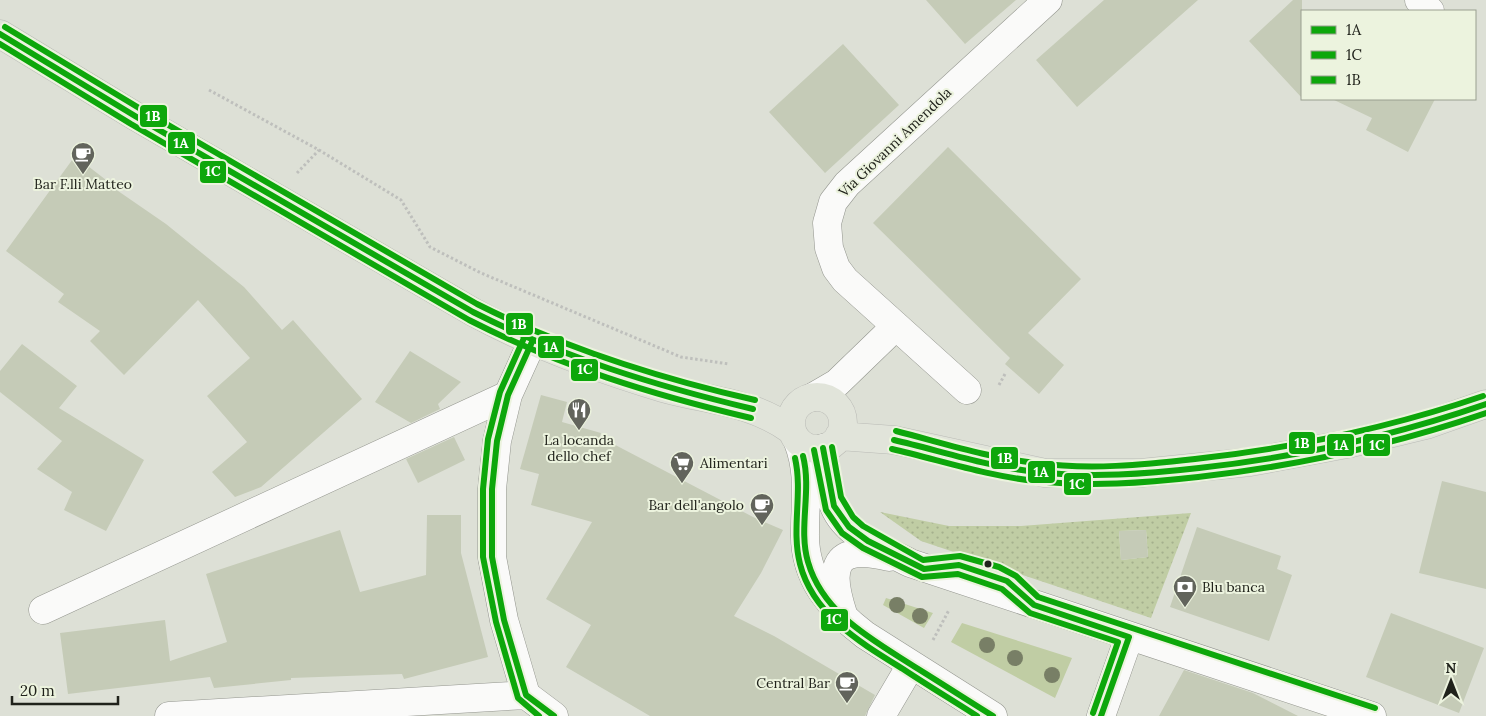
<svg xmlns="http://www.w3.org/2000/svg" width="1486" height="716" font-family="Lora,serif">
  <defs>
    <pattern id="park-dots" width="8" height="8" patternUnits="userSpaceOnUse" patternTransform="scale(1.25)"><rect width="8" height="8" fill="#c0cda4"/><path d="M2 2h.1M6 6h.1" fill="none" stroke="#a5b08d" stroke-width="1.8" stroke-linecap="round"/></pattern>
  </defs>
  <rect width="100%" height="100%" fill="#dde0d6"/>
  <!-- green -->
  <path fill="#c0cda4" d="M886,598L933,613L924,628L883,605Z
    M962,623L1072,658L1055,698L951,642Z"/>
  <!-- park -->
  <path fill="url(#park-dots)" fill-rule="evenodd" d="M880,512L949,526H1021L1191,513L1151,618L921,541ZM1146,530L1148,557L1121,560L1119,531Z"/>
  <!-- building -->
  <path fill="#c5cbb7" d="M926,0H1016L965,44Z
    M1104,0H1198L1077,107L1036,60Z
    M1293,0H1302V98L1249,41Z
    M843,44L899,105L825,173L769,112Z
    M1332,99H1435L1408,152L1366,130L1372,118Z
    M948,147L1081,279L1028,333L1064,365L1039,394L1005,364L1010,358L873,223Z
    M75,156L106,180L105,182L166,224L244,287L282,330L293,320L362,399L261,487L235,497L212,472L247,442L207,396L250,358L198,300L124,375L90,341L100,331L58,302L64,294L6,251Z
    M22,344L77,386L59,408L144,460L106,531L64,510L72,492L37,469L62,441L0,392V371Z
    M410,351L461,382L438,404L440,409L411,423L375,402Z
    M541,395L567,402L562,422L601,433L600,437L755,518L783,530L761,573L734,616L774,636L875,695L865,716H650L566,667L591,625L546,599L592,522L531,505L539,474L520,469Z
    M454,437L465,460L418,483L406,459Z
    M1442,481L1486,492V589L1419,573Z
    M427,515H461V553L488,657L404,679L402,674L291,678V680L214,688L210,677L68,694L60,633L165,620L170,661L227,642L206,574L340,530L360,592L426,575Z
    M1197,527L1281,556L1277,569L1292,575L1269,641L1170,607Z
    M1146,530L1148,557L1121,560L1119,531Z
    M1391,613L1484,648L1459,713L1366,677Z
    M1184,670L1253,693L1298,716H1159Z"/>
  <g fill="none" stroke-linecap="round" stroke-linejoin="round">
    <!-- minor casing -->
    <g stroke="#93958e" stroke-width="29">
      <path id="minor" d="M1419,0L1430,11
        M532,342L508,395L497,441L492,489V557L504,620L526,695L554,716
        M967,390L845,280L836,268L829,248L827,223L833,202L847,184L1048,0
        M813,397L837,383L896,326
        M798,442C810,473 805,501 805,533C804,578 831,609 865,635L993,716
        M823,448C826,467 826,489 834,506C846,536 884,549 910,563L1372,716
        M43,610L508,395
        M843,614C828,567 833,543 889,557
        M169,716L526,695
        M881,716L911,665
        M1101,716L1129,637"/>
    </g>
    <!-- major casing -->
    <g stroke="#babbb6" stroke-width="29">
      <path id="major" d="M0,34L135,116L473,312C534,345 596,368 663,388C709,401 751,401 791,430
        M791 423a26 26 0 1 1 52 0a26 26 0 1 1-52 0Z
        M839,436L894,440L1045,473H1141L1250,462L1352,443L1426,425L1486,404"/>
    </g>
    <!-- path -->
    <path stroke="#bebfbc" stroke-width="3" stroke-dasharray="2.5 2.5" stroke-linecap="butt" d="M209,90L319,150L401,200L430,247L481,273L681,357L729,364
      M297,173L319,150
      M999,385L1005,374
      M933,640L949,610"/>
    <!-- minor -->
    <use href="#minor" stroke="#fafaf9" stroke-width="28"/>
    <!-- major -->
    <use href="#major" stroke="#e1e4da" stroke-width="28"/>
    <!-- bus-1 casing -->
    <g stroke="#ecf3de" stroke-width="10">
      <path id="bus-1" d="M0,34L135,116L473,312C562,357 656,386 753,409
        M532,342L508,395L497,441L492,489V557L504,620L526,695L554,716
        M894,440C941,451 989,467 1037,472C1092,478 1146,474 1199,468C1298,457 1393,436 1486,404
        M823,448L834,506L849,527L868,541L924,569L959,565L1007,581L1034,605L1129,637L1101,716
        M803,456C812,491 798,528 808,562C823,614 873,640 915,667C941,683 967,700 993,716"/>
    </g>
    <!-- bus-2 casing -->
    <g stroke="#ecf3de" stroke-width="10">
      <path id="bus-2" d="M0,44L131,124L469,320C559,366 653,395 751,418
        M524,338L500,392L488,439L483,489V557L496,622L518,698L539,716
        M892,449C940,460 987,476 1036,481C1090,487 1144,483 1198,477C1297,466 1392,445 1486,413
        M814,450L826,510L842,533L863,548L922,577L958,574L1002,589L1030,613L1118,642L1093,713
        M795,458C803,493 791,529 800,564C813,615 861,643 903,669C927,685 952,700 977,716"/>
    </g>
    <!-- bus-3 casing -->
    <g stroke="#ecf3de" stroke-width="10">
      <path id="bus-3" d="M5,27L139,108L477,304C566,349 658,378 755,400
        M896,431C943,443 989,458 1036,463C1089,470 1143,465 1195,459C1294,448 1389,428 1483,396
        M832,447L841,497L853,517L863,526L923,560L960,556L999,567L1016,576L1038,597L1375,708"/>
    </g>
    <!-- bus-1 -->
    <use href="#bus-1" stroke="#0da70b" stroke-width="6"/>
    <!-- bus-2 -->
    <use href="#bus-2" stroke="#0da70b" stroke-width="6"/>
    <!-- bus-3 -->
    <use href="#bus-3" stroke="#0da70b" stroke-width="6"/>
  </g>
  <!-- trees -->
  <g fill="#787f66">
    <circle cx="897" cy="605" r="8"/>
    <circle cx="920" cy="616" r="8"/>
    <circle cx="987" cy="645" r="8"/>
    <circle cx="1015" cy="658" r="8"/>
    <circle cx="1052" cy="675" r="8"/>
  </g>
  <!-- icons -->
  <defs>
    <g id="cafe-pin" transform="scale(1.25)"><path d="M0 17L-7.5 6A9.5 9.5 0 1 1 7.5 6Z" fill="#62645c" stroke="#ecf3de"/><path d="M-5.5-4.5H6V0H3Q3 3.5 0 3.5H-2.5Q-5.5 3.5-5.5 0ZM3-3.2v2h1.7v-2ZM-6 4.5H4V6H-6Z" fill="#fff"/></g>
    <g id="restaurant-pin" transform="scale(1.25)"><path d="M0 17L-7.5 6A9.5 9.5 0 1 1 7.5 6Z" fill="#62645c" stroke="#ecf3de"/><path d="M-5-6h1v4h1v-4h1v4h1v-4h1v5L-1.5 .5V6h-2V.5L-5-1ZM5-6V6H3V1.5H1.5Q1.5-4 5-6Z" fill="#fff"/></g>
    <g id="supermarket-pin" transform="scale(1.25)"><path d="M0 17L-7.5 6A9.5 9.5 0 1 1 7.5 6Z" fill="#62645c" stroke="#ecf3de"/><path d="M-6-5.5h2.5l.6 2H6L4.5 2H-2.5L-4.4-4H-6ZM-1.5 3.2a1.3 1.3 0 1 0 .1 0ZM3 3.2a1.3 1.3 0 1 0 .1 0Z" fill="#fff"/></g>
    <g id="bank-pin" transform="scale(1.25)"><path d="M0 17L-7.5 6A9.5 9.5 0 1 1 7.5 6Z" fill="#62645c" stroke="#ecf3de"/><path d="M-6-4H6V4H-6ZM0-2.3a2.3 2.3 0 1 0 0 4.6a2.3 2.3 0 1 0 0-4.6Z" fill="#fff"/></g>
  </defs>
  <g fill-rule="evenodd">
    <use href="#cafe-pin" x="83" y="154"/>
    <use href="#restaurant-pin" x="579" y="410"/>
    <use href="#supermarket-pin" x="682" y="463"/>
    <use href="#cafe-pin" x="762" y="505"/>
    <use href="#bank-pin" x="1185" y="587"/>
    <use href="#cafe-pin" x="847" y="683"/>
  </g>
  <!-- markers -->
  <circle fill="#20221b" stroke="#ecf3de" stroke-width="2" cx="988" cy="564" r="4.5"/>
  <g text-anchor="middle" stroke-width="4" stroke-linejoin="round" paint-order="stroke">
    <!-- street labels -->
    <g font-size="14" fill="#20221b" stroke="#ecf3de">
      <text transform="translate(895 142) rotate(-44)" y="5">Via Giovanni Amendola</text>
    </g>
    <!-- poi labels -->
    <g font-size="14" fill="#20221b" stroke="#ecf3de">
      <text x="83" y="189">Bar F.lli Matteo</text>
      <text x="579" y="445">La locanda<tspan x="579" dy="16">dello chef</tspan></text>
      <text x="700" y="468" text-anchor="start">Alimentari</text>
      <text x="744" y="510" text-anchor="end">Bar dell'angolo</text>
      <text x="1202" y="592" text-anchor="start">Blu banca</text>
      <text x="830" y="688" text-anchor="end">Central Bar</text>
    </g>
  </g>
  <g stroke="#ecf3de" stroke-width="2">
    <rect x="139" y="104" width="29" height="24" rx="5" fill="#0da70b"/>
    <rect x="167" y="131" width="29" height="24" rx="5" fill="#0da70b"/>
    <rect x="199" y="160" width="28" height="24" rx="5" fill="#0da70b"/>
    <rect x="505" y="312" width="29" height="24" rx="5" fill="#0da70b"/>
    <rect x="537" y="335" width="28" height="24" rx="5" fill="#0da70b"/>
    <rect x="570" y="358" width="29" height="24" rx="5" fill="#0da70b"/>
    <rect x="1288" y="431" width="28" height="24" rx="5" fill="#0da70b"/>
    <rect x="1326" y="433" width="29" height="24" rx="5" fill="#0da70b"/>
    <rect x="1362" y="433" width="29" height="24" rx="5" fill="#0da70b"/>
    <rect x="990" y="446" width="29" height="24" rx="5" fill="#0da70b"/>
    <rect x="1027" y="460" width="29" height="24" rx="5" fill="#0da70b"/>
    <rect x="1063" y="472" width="29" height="24" rx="5" fill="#0da70b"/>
    <rect x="820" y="608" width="29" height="24" rx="5" fill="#0da70b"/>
  </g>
  <g font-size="14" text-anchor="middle" font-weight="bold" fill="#fff">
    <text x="153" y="121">1B</text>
    <text x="181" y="148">1A</text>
    <text x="213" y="176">1C</text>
    <text x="519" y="329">1B</text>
    <text x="551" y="352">1A</text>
    <text x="585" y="374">1C</text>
    <text x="1302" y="448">1B</text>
    <text x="1341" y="450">1A</text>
    <text x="1377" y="450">1C</text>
    <text x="1005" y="463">1B</text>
    <text x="1041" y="477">1A</text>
    <text x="1077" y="489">1C</text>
    <text x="834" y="624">1C</text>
  </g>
  <!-- legend -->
  <rect x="1301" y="10" width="175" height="90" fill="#ecf3de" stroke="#9a9f90"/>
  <rect x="1311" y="26" width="25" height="8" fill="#0da70b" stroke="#9a9f90"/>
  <text x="1346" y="35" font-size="15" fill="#20221b">1A</text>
  <rect x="1311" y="51" width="25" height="8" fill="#0da70b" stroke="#9a9f90"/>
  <text x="1346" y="60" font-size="15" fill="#20221b">1C</text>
  <rect x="1311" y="76" width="25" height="8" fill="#0da70b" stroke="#9a9f90"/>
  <text x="1346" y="85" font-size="15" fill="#20221b">1B</text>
  <!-- north arrow -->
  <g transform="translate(1451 681)" stroke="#ecf3de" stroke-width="4" paint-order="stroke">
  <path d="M0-4L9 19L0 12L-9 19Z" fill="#20221b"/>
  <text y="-8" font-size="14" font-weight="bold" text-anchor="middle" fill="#20221b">N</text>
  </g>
  <!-- scale -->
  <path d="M12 696v8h106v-8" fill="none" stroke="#20221b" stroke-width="2.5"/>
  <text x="20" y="696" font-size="15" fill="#20221b" stroke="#ecf3de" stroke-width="4" paint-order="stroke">20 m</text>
</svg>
